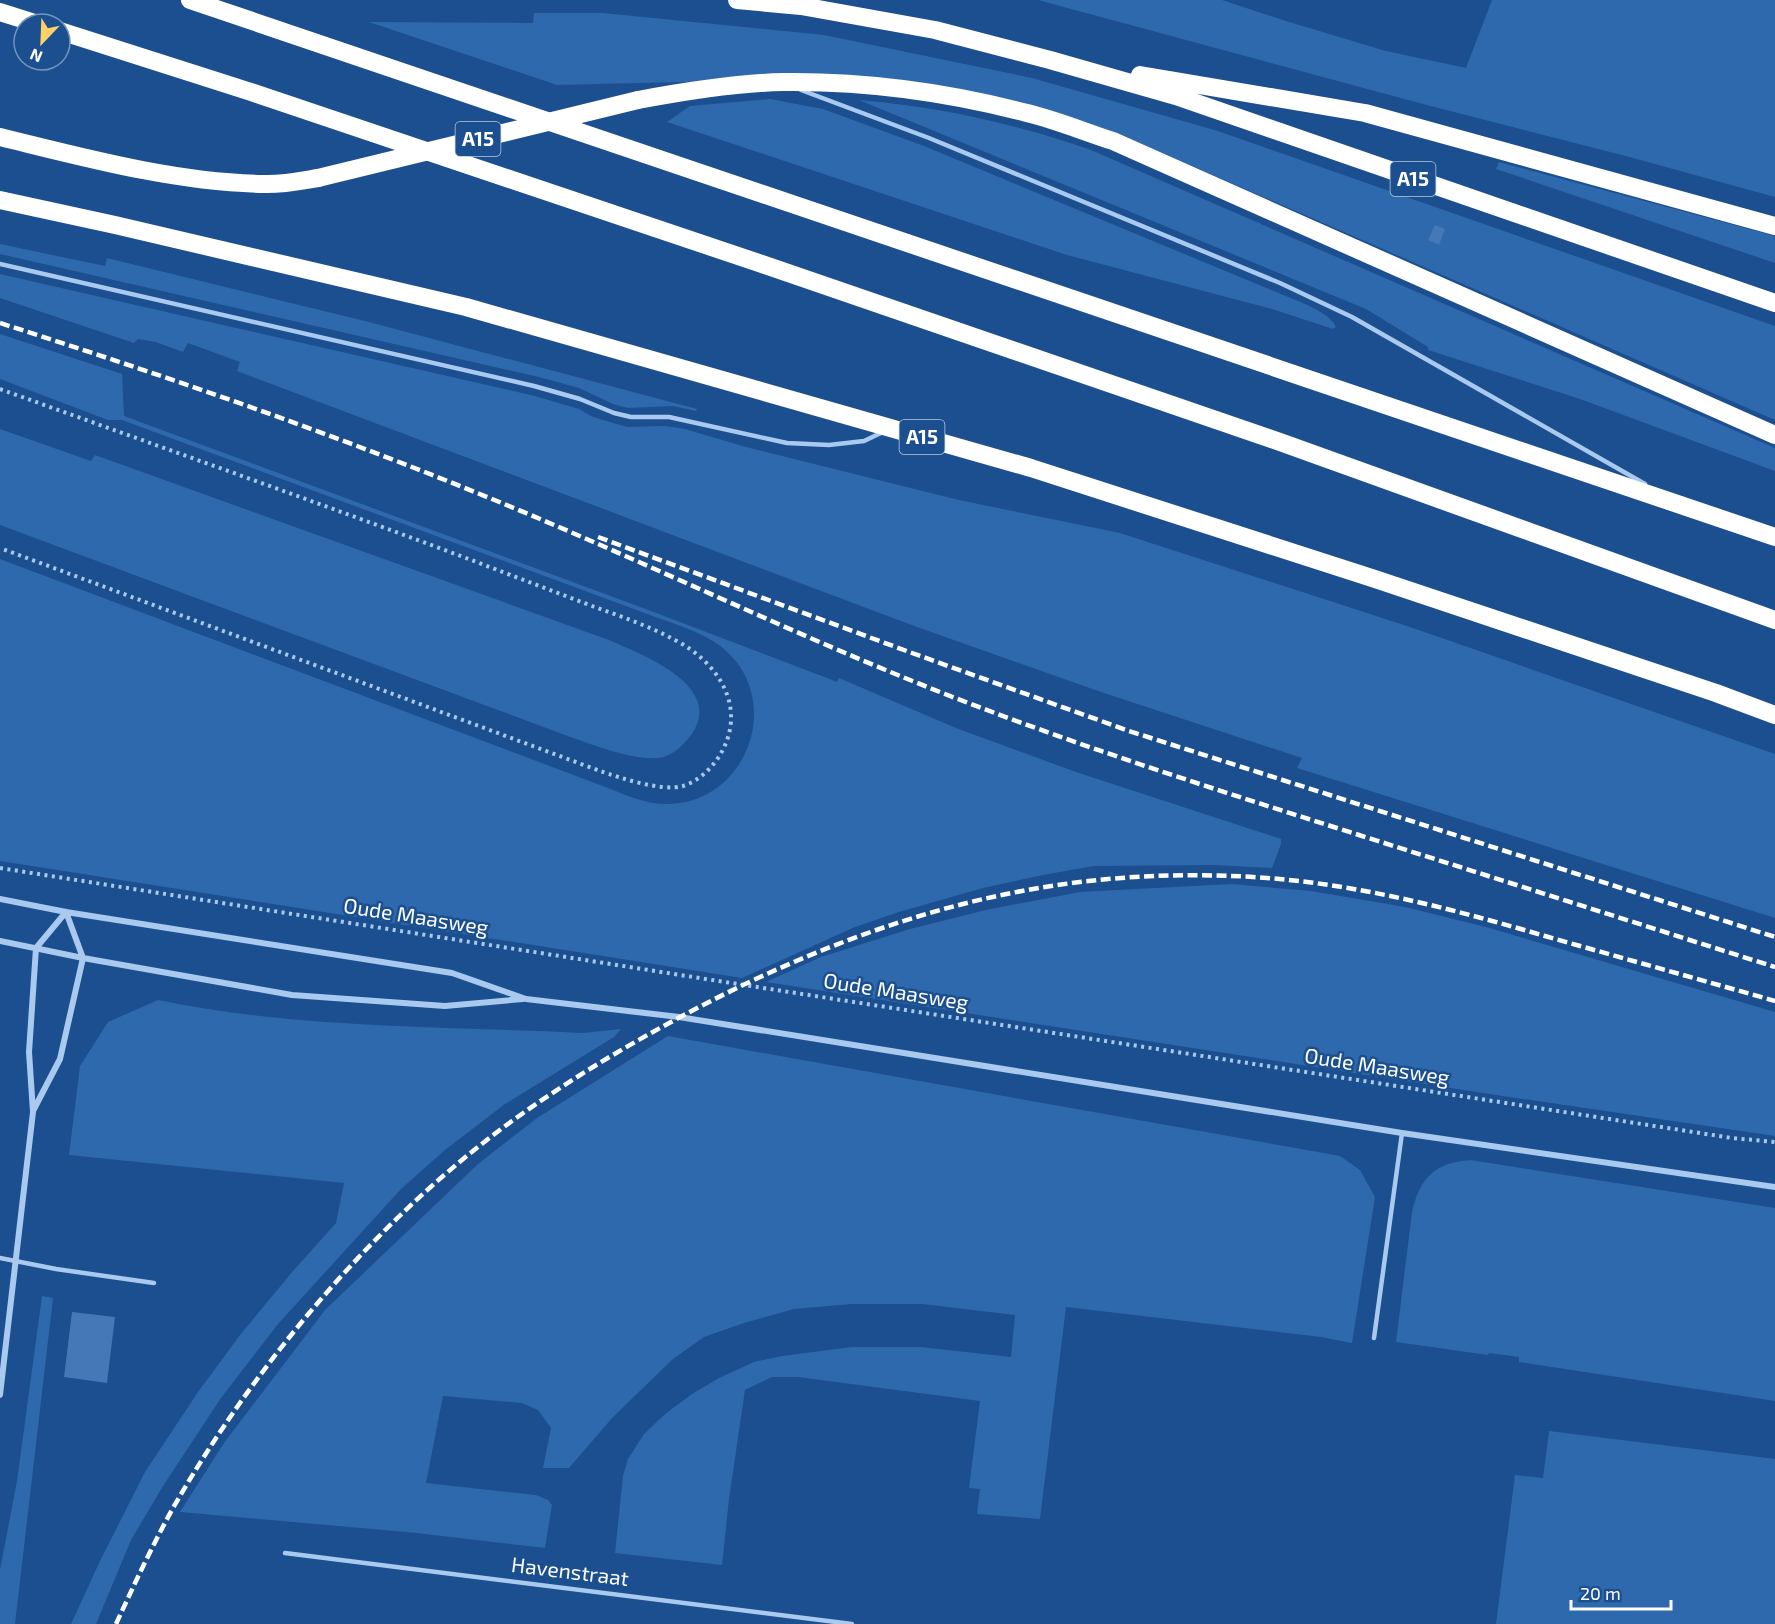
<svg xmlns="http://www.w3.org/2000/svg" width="1775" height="1624" font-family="'Exo 2',sans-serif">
  <rect width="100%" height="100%" fill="#1b4f8f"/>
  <!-- green -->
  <path fill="#2e69ad" d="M1038,0H1222L1286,21L1386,51L1466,68L1492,0H1775V197L1622,155L1423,104Z
    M534,13H603L824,35L1032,78L1218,131L1775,326V420L1119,134L1013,101L853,75L719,81L557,85L369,22L533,23Z
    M770,99L823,109L924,146L1276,292C1292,299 1330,311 1336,327L1333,329L1272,309L1067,255L667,122L690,106Z
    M859,100C942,107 1012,123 1091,150L1775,448V471L1580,399L1428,350V347L1366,309Z
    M1499,162L1775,236V263L1496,169Z
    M0,244L105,266L107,258L369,322L697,409L696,411L673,406L628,408L613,404L579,388L539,377L0,254Z
    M0,274L535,396L579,409L593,417L627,427L665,426L685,429L746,447L959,500L1120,533L1410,627L1775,754V918L1297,768L1302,758L1101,692L917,627L237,371L240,362L188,343L183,352L156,342L138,339L134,343L0,298Z
    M0,334L122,374L124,416L651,611L827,678L837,682L839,678L956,728L1076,772L1281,839V844L1272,868L1213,865L1094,866L1043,875L983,888L899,912L855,927L742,978L0,861V559L608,788C628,796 648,805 670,804C748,801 784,700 724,649C704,632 674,624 650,615L122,420H108L0,379Z
    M0,429L91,461L95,455L609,640C643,655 726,686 691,735C683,746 671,757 658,758C630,760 591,744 565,735L0,525Z
    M1231,884L1311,891L1405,907L1486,927L1775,1012V1136L1496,1095L766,982L821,957L910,929L986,910L1080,892Z
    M158,1000C298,1029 441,1026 583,1033L621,1029L614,1037L505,1104L445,1150L401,1189L278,1324L221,1398L163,1486L131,1540L96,1624H71L100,1561L145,1472L198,1392L240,1335L293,1271L336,1223L344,1183L69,1155L80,1066L108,1022Z
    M668,1036L1340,1156L1360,1170L1375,1197L1352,1343L1321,1337L1066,1307L1040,1519L977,1514L980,1489L969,1488L980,1401L798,1377H772L745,1390L729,1499L722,1565L615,1553L623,1476L628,1459L644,1434L665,1414L692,1394L719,1378L754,1362L782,1356L852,1347H920L1011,1357L1015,1315L922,1304H852L794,1309L744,1323L704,1337L673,1359L613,1417L569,1468H543L551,1428L538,1410L522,1403L443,1396L426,1483L536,1495L548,1500L552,1505L545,1548L417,1533L180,1512L224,1443L325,1310L478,1164L537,1118Z
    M1470,1160L1775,1208V1401L1519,1362V1357L1489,1353L1488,1355L1396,1342L1412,1212C1420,1178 1434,1163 1470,1160Z
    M42,1296L53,1298L15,1624H0V1570L17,1481Z
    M1549,1431L1775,1459V1624H1496L1515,1475L1543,1478Z"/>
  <!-- building -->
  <path fill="#4478b7" d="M1435,225L1445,229L1439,245L1428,240Z
    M72,1312L115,1317L107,1383L64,1377Z"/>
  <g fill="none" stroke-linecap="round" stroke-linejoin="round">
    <!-- path -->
    <path stroke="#a9c9ee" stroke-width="4" stroke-dasharray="3 4.5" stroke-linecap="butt" d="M0,389C155,445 311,500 466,558C508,574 550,590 592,606C620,616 649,626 675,640C721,664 749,711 718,758C709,771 698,781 683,786C662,792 621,778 600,771L0,548
      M0,868L744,985L1732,1138L1775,1142"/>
    <!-- service -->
    <path stroke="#a9c9ee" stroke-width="4.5" d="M801,90L929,138L1280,283L1352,317L1645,484
      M0,264L534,386L580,399L614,413L631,417H669L787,443L829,445L864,441L883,432
      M0,1258L56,1269L154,1283
      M1374,1338L1402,1133
      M285,1553L852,1624"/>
    <!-- minor -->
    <path stroke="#a9c9ee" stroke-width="6" d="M0,899L66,912L452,973L526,999L679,1017L1402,1133L1775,1187
      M66,912L83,958
      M0,941L83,958L292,995L445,1006L523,999
      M33,1111L60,1059L83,958
      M0,1395L33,1112L29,1052L36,948L66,912"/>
    <!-- motorway -->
    <path stroke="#fff" stroke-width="18" d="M190,0L1775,537
      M737,0L801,6L935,30L1050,60L1176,96L1775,303
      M0,12L38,24
      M60,31L251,92L756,262L1280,442L1775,620
      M1140,75L1365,113L1775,226
      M638,100C686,91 735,83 783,82C865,81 947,92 1027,113C1056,120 1085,132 1113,141L1775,435
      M0,137C86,158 174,182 263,184C281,185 300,181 318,178
      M0,200L115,225L466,307L1031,468L1375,579L1716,693L1775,715"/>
    <!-- rail -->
    <path stroke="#fff" stroke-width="4.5" stroke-dasharray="10 4.5" stroke-linecap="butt" d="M0,323C166,376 331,433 492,499C644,561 792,634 945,694C1081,747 1220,791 1359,835C1498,879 1636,923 1775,967
      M598,537L912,653L1129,731L1775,937
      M116,1624C134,1585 152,1546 173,1508C256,1363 376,1220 512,1121C584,1069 663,1024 743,985C910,906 1068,866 1253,877C1354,883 1449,908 1545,936C1622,958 1698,979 1775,1001"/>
    <!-- motorway-bridge -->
    <path stroke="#fff" stroke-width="18" d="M318,178L638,100"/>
  </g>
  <g text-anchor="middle" stroke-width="5" stroke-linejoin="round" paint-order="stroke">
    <!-- shield labels -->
    <g fill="#1b4f8f" stroke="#bbcadd" stroke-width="1.5">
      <rect x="455.5" y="122" width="45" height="34" rx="4.5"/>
      <rect x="1390.5" y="162" width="45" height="34" rx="4.5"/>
      <rect x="899.5" y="420" width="45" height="34" rx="4.5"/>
    </g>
    <g font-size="20" font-weight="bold" fill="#fff">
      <text x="478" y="146">A15</text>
      <text x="1413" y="186">A15</text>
      <text x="922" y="444">A15</text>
    </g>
    <!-- street labels -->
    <g font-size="21" fill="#fff" stroke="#1b4f8f">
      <text transform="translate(416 917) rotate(9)" y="7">Oude Maasweg</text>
      <text transform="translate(896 992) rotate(9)" y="7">Oude Maasweg</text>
      <text transform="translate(1377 1067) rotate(9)" y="7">Oude Maasweg</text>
      <text transform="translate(570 1572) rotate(7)" y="7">Havenstraat</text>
    </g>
  </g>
  <!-- north arrow -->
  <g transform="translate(42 42) rotate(203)"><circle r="28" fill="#1b4f8f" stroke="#7695bc" stroke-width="1.5"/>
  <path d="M0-4.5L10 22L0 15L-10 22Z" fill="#ffd166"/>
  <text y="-9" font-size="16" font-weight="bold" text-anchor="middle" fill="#ffffff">N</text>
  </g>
  <!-- scale -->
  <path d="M1571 1600v9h100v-9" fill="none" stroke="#ffffff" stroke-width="3"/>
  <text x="1580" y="1600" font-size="18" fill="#ffffff" stroke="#1b4f8f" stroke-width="4.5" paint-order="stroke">20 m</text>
</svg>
